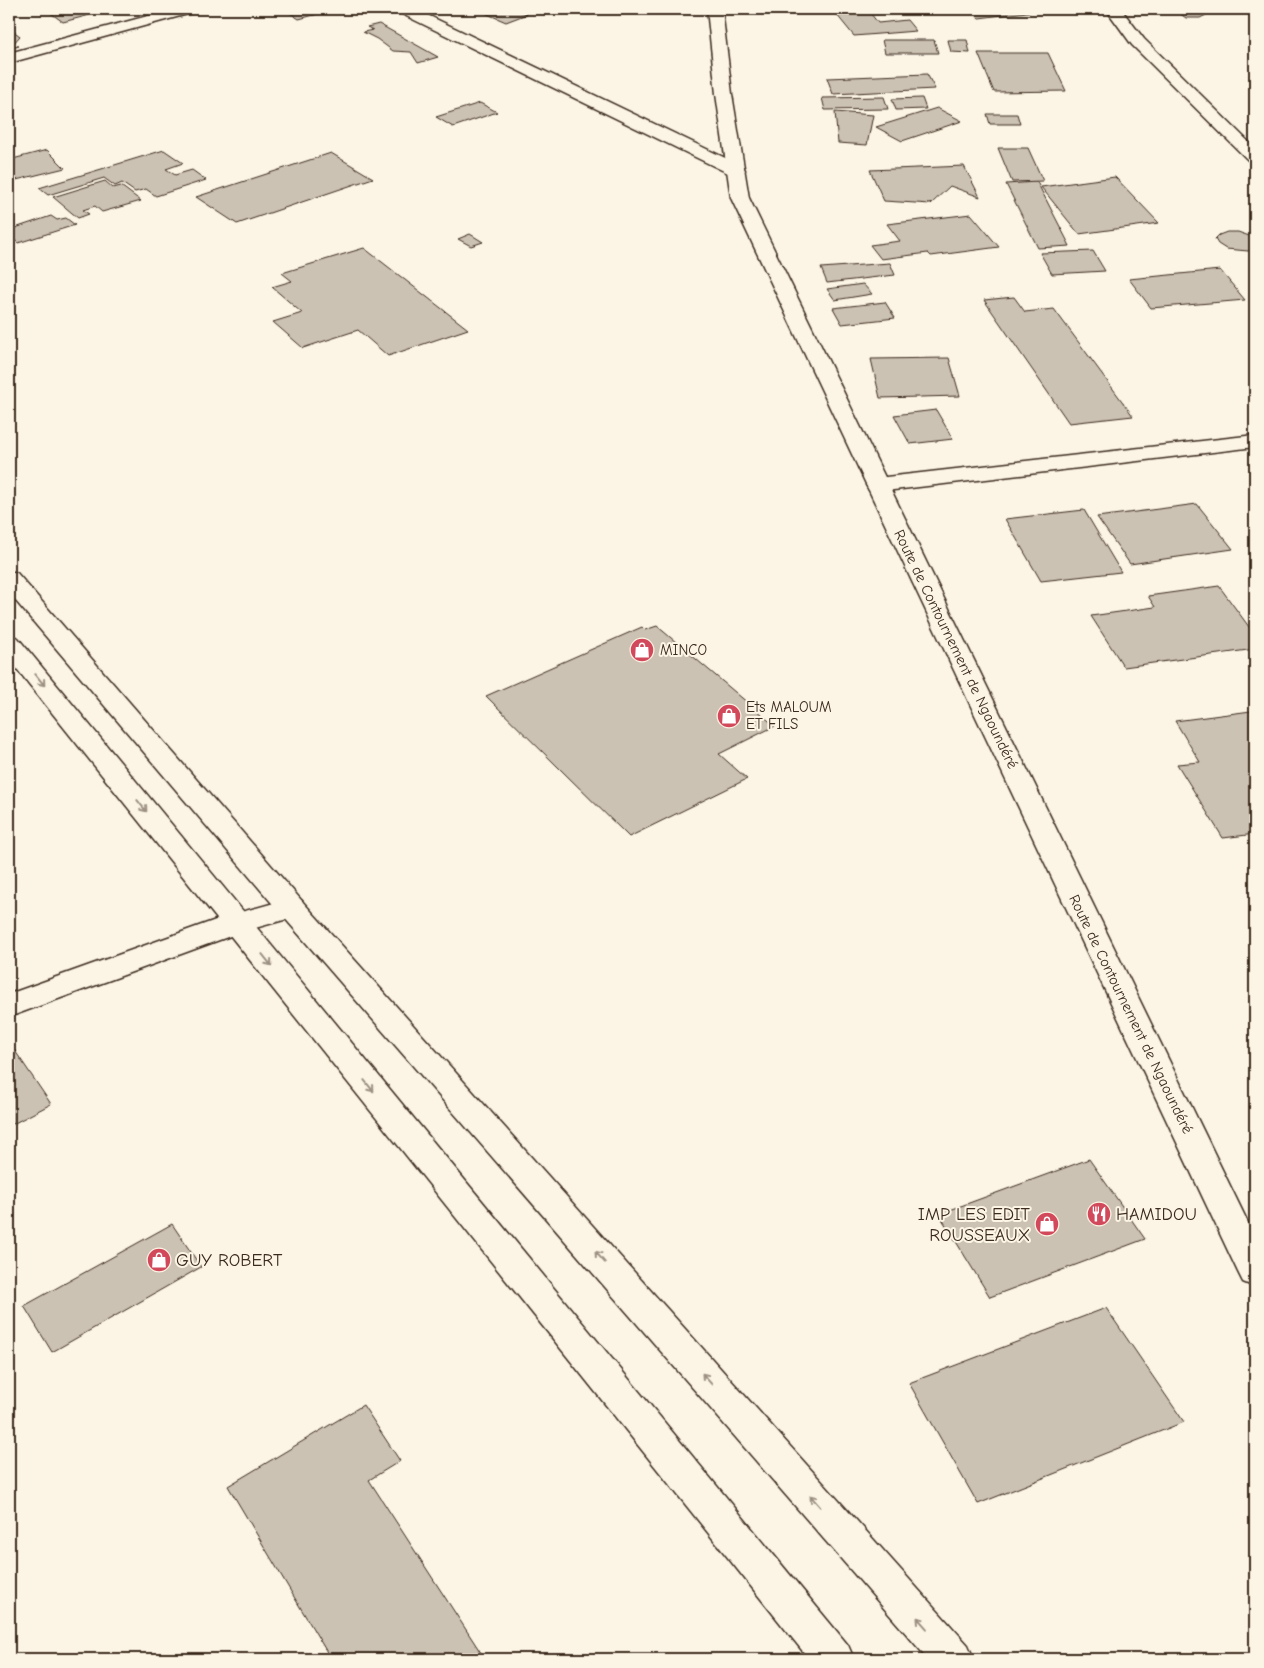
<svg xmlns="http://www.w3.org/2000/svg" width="1264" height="1668" font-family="'Comic Neue',sans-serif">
  <rect width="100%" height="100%" fill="#fcf5e5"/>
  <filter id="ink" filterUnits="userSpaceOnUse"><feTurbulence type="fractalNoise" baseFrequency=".02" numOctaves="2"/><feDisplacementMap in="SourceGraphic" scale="10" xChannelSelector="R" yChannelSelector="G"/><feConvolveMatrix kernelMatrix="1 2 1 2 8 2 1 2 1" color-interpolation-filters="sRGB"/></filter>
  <g filter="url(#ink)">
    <!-- building -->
    <path fill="#ccc2b3" stroke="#3b2a1e" d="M45,9H105L86,16L63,22Z
      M284,9H337L299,19Z
      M482,9H513L527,14L506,22L478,10Z
      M832,9H875L879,14H871L878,23L907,20L916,31L854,36Z
      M969,9H1033L1035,11L979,18Z
      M1186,9L1199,10L1206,15L1200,18H1186L1179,13Z
      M379,24L438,57L418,63L411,52L393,51L377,39L363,32L373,30L367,27Z
      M9,28L20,36L12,45L19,46L9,49Z
      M882,40H934L938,53H885Z
      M948,40H967L970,53L951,52Z
      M978,53H1048L1066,91L994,92Z
      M927,74L935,89L833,94L827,78Z
      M884,97L888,109L825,110L822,98Z
      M922,98L926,109L896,110L892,99Z
      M480,103L497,112L453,127L436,117Z
      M937,108L962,121L902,141L876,127Z
      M835,112L873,115L867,145L838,143Z
      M987,114H1017L1020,124H990Z
      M998,148H1028L1043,181L1012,182Z
      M47,150L65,168L12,181L9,177V160Z
      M164,150L183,163L166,169L175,175L192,170L206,180L156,196L146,189L135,192L122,183L115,186L104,178L48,195L39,188Z
      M331,153L373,178L237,224L196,197Z
      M964,166L980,197L950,186L931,204L884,201L870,170Z
      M1115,177L1159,223L1079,234L1041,187Z
      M105,181L113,188L121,186L141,201L102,212L95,206L83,210L89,214L78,218L53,197Z
      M1037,182L1070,246L1038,248L1006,184Z
      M971,214L999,247L931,256L928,253L881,259L870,245L900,241L887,224Z
      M51,216L57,220L66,218L75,225L18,243L9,235V230Z
      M1227,232H1238L1255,238V249L1248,251L1226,249L1218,244L1215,239L1219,235Z
      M470,234L483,242L471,246L458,239Z
      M364,248L468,329L388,356L358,330L303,348L273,322L302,313L272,287L292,281L282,273Z
      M1093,251L1105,271L1052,274L1040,253Z
      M890,263L895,275L827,283L821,268Z
      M1220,270L1245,300L1151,308L1129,279Z
      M863,284L872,294L835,300L827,289Z
      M1014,297L1025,312L1054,309L1133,416L1069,423L984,300Z
      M885,302L895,318L842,324L833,308Z
      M949,358L960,396L880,398L871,359Z
      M936,410L953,439L910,444L894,415Z
      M1197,504L1233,549L1130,564L1097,517Z
      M1084,510L1121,572L1041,581L1005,519Z
      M1219,586L1255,635V649L1124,667L1091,616L1155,607L1148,596Z
      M657,626L775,726L719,754L747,779L629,837L486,696L642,627L645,630Z
      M1251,711L1255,717V834L1223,838L1177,764L1200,762L1175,721Z
      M9,1042L51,1104L9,1126Z
      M1089,1159L1145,1239L990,1297L939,1214Z
      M172,1224L201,1267L52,1352L24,1306Z
      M1106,1308L1184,1422L978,1504L909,1383Z
      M363,1405L400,1461L369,1480L485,1659H331L228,1486Z"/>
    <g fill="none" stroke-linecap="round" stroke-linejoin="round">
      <!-- street casing -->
      <g stroke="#3b2a1e" stroke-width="3">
        <path id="street" d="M174,9H198L195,12L9,63V53Z
          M396,9H415L742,166L745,170L742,174L736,175L730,174L398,12Z
          M1106,9H1121L1144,39L1255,148V162L1249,161L1132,45Z
          M1255,435V447L877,492L869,490L866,485L869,480L877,478Z
          M292,898L302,901L306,908L302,915L244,931L9,1017V994L227,916Z"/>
      </g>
      <!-- secondary casing -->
      <g stroke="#3b2a1e" stroke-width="3">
        <path id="secondary" d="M707,9H722L732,94L749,198L1255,1237V1287L1243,1282L1238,1272L731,198L716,94Z
          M9,571L17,573L302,901L968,1645L974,1659H928L282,915L9,593Z
          M9,635L18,638L848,1645L854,1659H809L9,659Z"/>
      </g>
      <!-- street -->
      <use href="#street" fill="#fcf5e5" fill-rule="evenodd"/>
      <!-- secondary -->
      <use href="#secondary" fill="#fcf5e5" fill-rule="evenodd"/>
    </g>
    <!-- one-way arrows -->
    <defs><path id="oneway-shaft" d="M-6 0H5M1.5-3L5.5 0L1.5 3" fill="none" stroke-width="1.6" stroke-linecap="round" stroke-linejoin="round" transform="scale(1.25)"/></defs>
    <g stroke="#9c9082">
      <use href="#oneway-shaft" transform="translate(40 680) rotate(51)"/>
      <use href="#oneway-shaft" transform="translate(142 806) rotate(51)"/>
      <use href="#oneway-shaft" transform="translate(267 960) rotate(51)"/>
      <use href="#oneway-shaft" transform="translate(369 1086) rotate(51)"/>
      <use href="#oneway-shaft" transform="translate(600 1257) rotate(-131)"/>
      <use href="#oneway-shaft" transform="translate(707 1379) rotate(-131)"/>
      <use href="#oneway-shaft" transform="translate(815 1501) rotate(-131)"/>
      <use href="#oneway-shaft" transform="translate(922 1623) rotate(-131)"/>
    </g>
  </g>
  <!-- icons -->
  <defs>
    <g id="shop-disc" transform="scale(1.25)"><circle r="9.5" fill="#d1495b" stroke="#fcf5e5"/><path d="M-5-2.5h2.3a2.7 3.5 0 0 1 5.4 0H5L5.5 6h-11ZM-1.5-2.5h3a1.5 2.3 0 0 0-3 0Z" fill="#fff"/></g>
    <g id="restaurant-disc" transform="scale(1.25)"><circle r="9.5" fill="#d1495b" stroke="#fcf5e5"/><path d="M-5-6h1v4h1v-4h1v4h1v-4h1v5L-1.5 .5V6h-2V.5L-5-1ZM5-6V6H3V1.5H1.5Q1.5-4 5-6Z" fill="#fff"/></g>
  </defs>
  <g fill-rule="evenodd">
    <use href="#shop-disc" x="642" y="650"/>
    <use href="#shop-disc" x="729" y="716"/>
    <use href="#restaurant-disc" x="1099" y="1214"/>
    <use href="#shop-disc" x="1047" y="1224"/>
    <use href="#shop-disc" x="159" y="1260"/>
  </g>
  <g text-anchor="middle" stroke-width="4" stroke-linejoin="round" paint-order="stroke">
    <!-- street labels -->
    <g font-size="15" fill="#3b2a1e" stroke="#fcf5e5">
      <text transform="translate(956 649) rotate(64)" y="5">Route de Contournement de Ngaoundéré</text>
      <text transform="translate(1131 1014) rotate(64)" y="5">Route de Contournement de Ngaoundéré</text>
    </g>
    <!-- poi labels -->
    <g font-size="15" fill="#3b2a1e" stroke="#fcf5e5" text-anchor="start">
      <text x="660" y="655">MINCO</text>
      <text x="746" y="712">Ets MALOUM<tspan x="746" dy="17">ET FILS</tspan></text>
    </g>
    <!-- near-poi labels -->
    <g font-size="18" fill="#3b2a1e" stroke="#fcf5e5" text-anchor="start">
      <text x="1030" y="1220" text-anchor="end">IMP LES EDIT<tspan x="1030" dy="21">ROUSSEAUX</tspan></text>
      <text x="1116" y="1220">HAMIDOU</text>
      <text x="176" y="1266">GUY ROBERT</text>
    </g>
  </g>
  <!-- margin -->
  <rect width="1264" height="1668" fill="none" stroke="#fcf5e5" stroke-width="30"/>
  <rect x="15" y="15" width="1234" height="1638" fill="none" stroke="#3b2a1e" stroke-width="2" filter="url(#ink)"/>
</svg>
